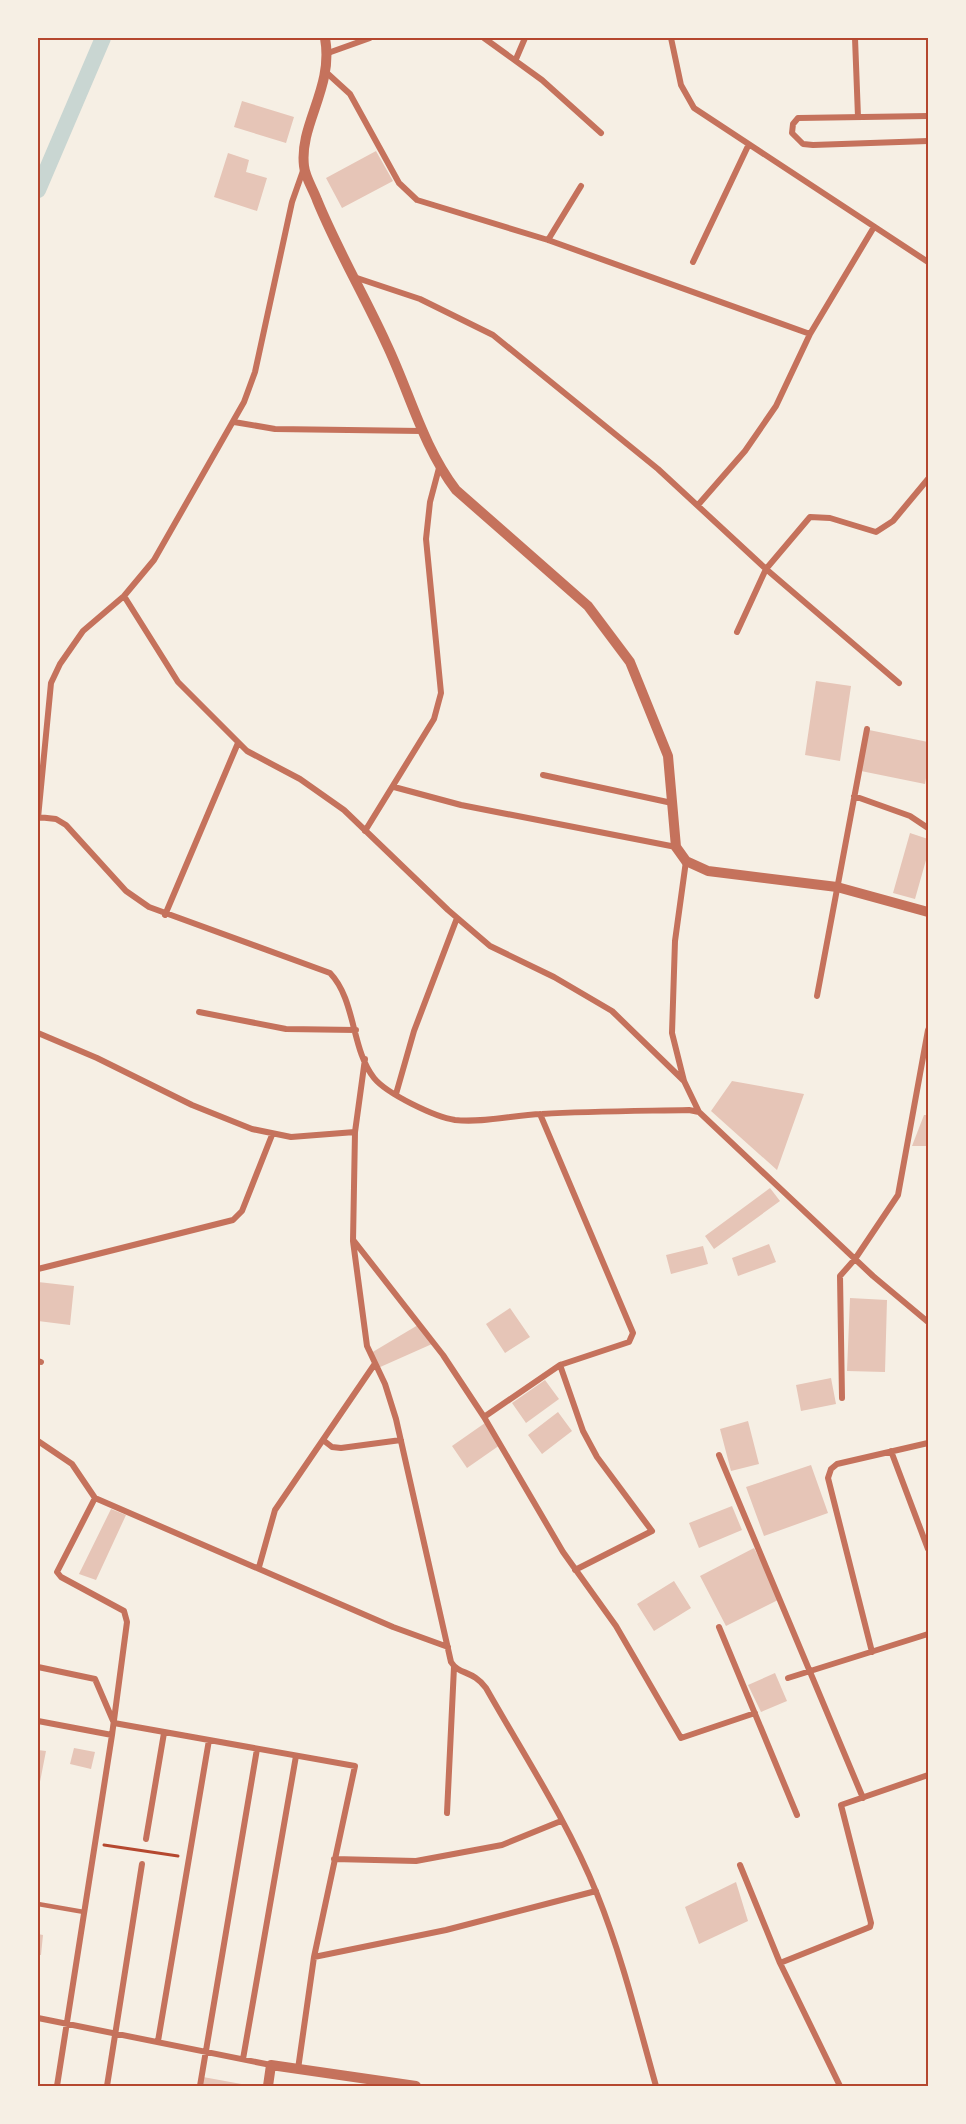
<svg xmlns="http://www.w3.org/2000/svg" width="966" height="2124" font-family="Arial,sans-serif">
  <rect width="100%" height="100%" fill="#f6efe4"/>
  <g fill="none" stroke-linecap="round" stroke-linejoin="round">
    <!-- canal -->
    <path stroke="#c9d6d2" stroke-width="16" d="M38,190L103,38"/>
  </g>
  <!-- building -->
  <path fill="#e6c5b7" d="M242,101L294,117L286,143L234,127Z
    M376,151L393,181L342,208L326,178Z
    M228,153L249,160L246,172L267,178L257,211L214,197Z
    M816,681L851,686L840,761L805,755Z
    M869,730L928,742V766L925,784L861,771Z
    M910,833L928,839V853L915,899L893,893Z
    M732,1081L804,1094L777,1170L711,1111Z
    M924,1115H928V1146H912Z
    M770,1188L780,1201L714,1249L705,1236Z
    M769,1244L776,1262L738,1276L732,1258Z
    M703,1246L708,1264L671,1274L666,1255Z
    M38,1282L74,1286L70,1325L38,1321Z
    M850,1298L887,1300L885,1372L847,1371Z
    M510,1308L530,1337L505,1353L486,1324Z
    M418,1325L432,1344L378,1368L371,1353Z
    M831,1378L836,1404L801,1411L796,1385Z
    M545,1380L559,1399L526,1423L512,1403Z
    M558,1412L572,1431L542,1454L528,1435Z
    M748,1421L759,1464L731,1471L720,1429Z
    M485,1423L500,1445L467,1468L452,1446Z
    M811,1465L828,1513L764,1536L746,1487Z
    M732,1506L742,1530L699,1548L689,1523Z
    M111,1509L126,1515L96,1580L79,1574Z
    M754,1548L780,1599L726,1626L700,1576Z
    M674,1581L691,1608L654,1631L637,1604Z
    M775,1673L787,1701L761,1712L748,1685Z
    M74,1748L95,1752L91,1769L70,1764Z
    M38,1750L46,1751L39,1787H38Z
    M736,1882L748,1921L699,1944L685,1907Z
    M38,1934L43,1935L41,1955H38Z
    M203,2077L247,2085V2086H202Z"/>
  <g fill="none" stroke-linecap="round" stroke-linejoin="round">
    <!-- path -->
    <path stroke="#b5482f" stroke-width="3" d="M104,1845L178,1856"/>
    <!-- service -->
    <path stroke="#c5725c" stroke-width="4.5" d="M38,1904L84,1912"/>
    <!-- minor -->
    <path stroke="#c5725c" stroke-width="6" d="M484,38L542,80L601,133
      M671,38L681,85L694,108L928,262
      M855,38L858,117
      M328,53L370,38
      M516,59L525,38
      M327,73L350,94L399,183L417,200L548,240L810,334
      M928,116L798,118L793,124L792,133L803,144L813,145L928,141
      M548,240L581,186
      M693,262L748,146
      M354,277L420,299L493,335L658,469L766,569L899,683
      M234,422L275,429L421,431
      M698,505L745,451L776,406L810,334L874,227
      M124,596L178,682L247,751L300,779L344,810L448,910L490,946L554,977L612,1011L684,1081
      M737,632L766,569L810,517L830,518L876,532L893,521L928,479
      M543,775L672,803
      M394,787L461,805L676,847
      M854,796L910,816L928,828
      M38,817L56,819L66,825L126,891L149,907L330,973C356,1000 351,1049 374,1078C387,1094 435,1117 455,1120C484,1123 513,1115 542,1114C591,1111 640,1111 689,1110L699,1112
      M38,818L51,683L60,664L83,631L124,596L154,560L244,402L255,372L292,202L304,168
      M365,831L434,719L441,693L426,539L430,502L439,468
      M686,861L675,941L672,1033L684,1081L699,1112L873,1276L928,1322
      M165,915L238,743
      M817,996L867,729
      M199,1012L286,1029L356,1030
      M38,1033L97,1058L192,1105L252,1129L291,1137L355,1132
      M365,1059L355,1132L353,1241L367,1346L385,1384L396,1419L451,1662C459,1675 473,1670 486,1688C524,1755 568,1822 597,1894C622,1956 638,2022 656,2086
      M396,1094L414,1031L457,918
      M540,1114L633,1333L629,1342L560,1365
      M354,1241L443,1355L484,1417L563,1552L616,1626L681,1738L755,1713
      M38,1269L233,1220L242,1211L272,1135
      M38,1361L41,1362
      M842,1398L840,1276L855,1259L898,1195L928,1030
      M484,1417L560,1365L583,1431L597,1457L652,1531L575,1570
      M323,1440L332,1447L341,1448L401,1440
      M38,1441L72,1464L95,1498L57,1572L61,1577L124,1611L127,1622L112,1735L57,2086
      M891,1451L928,1549
      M719,1455L863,1798
      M95,1498L393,1627L448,1647
      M259,1567L275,1510L374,1365
      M719,1627L797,1815
      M872,1652L828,1478L831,1469L837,1464L928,1443
      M38,1667L95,1679L114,1723L355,1766L314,1957L298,2069
      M788,1678L928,1634
      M38,1721L112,1735
      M447,1813L454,1667
      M146,1839L164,1733
      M334,1859L416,1861L502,1845L561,1821
      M740,1865L780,1963L840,2086
      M314,1957L446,1930L596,1891
      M780,1963L870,1927L871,1923L841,1805L928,1775
      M38,2018L271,2065
      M158,2041L209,1740
      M243,2059L296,1756
      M107,2086L142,1864
      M200,2086L257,1749"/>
    <!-- tertiary -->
    <path stroke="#c5725c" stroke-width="10" d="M325,38C334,88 299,124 304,166C305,177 313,189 317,200C337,249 364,295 386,343C410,393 422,445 456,490L588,606L630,662L668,756L676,847L686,861L708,871L837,887L928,912
      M268,2086L271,2065L416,2086"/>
  </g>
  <!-- border -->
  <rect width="966" height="2124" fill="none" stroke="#f6efe4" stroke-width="78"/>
  <rect x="39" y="39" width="888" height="2046" fill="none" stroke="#b5482f" stroke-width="2"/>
</svg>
